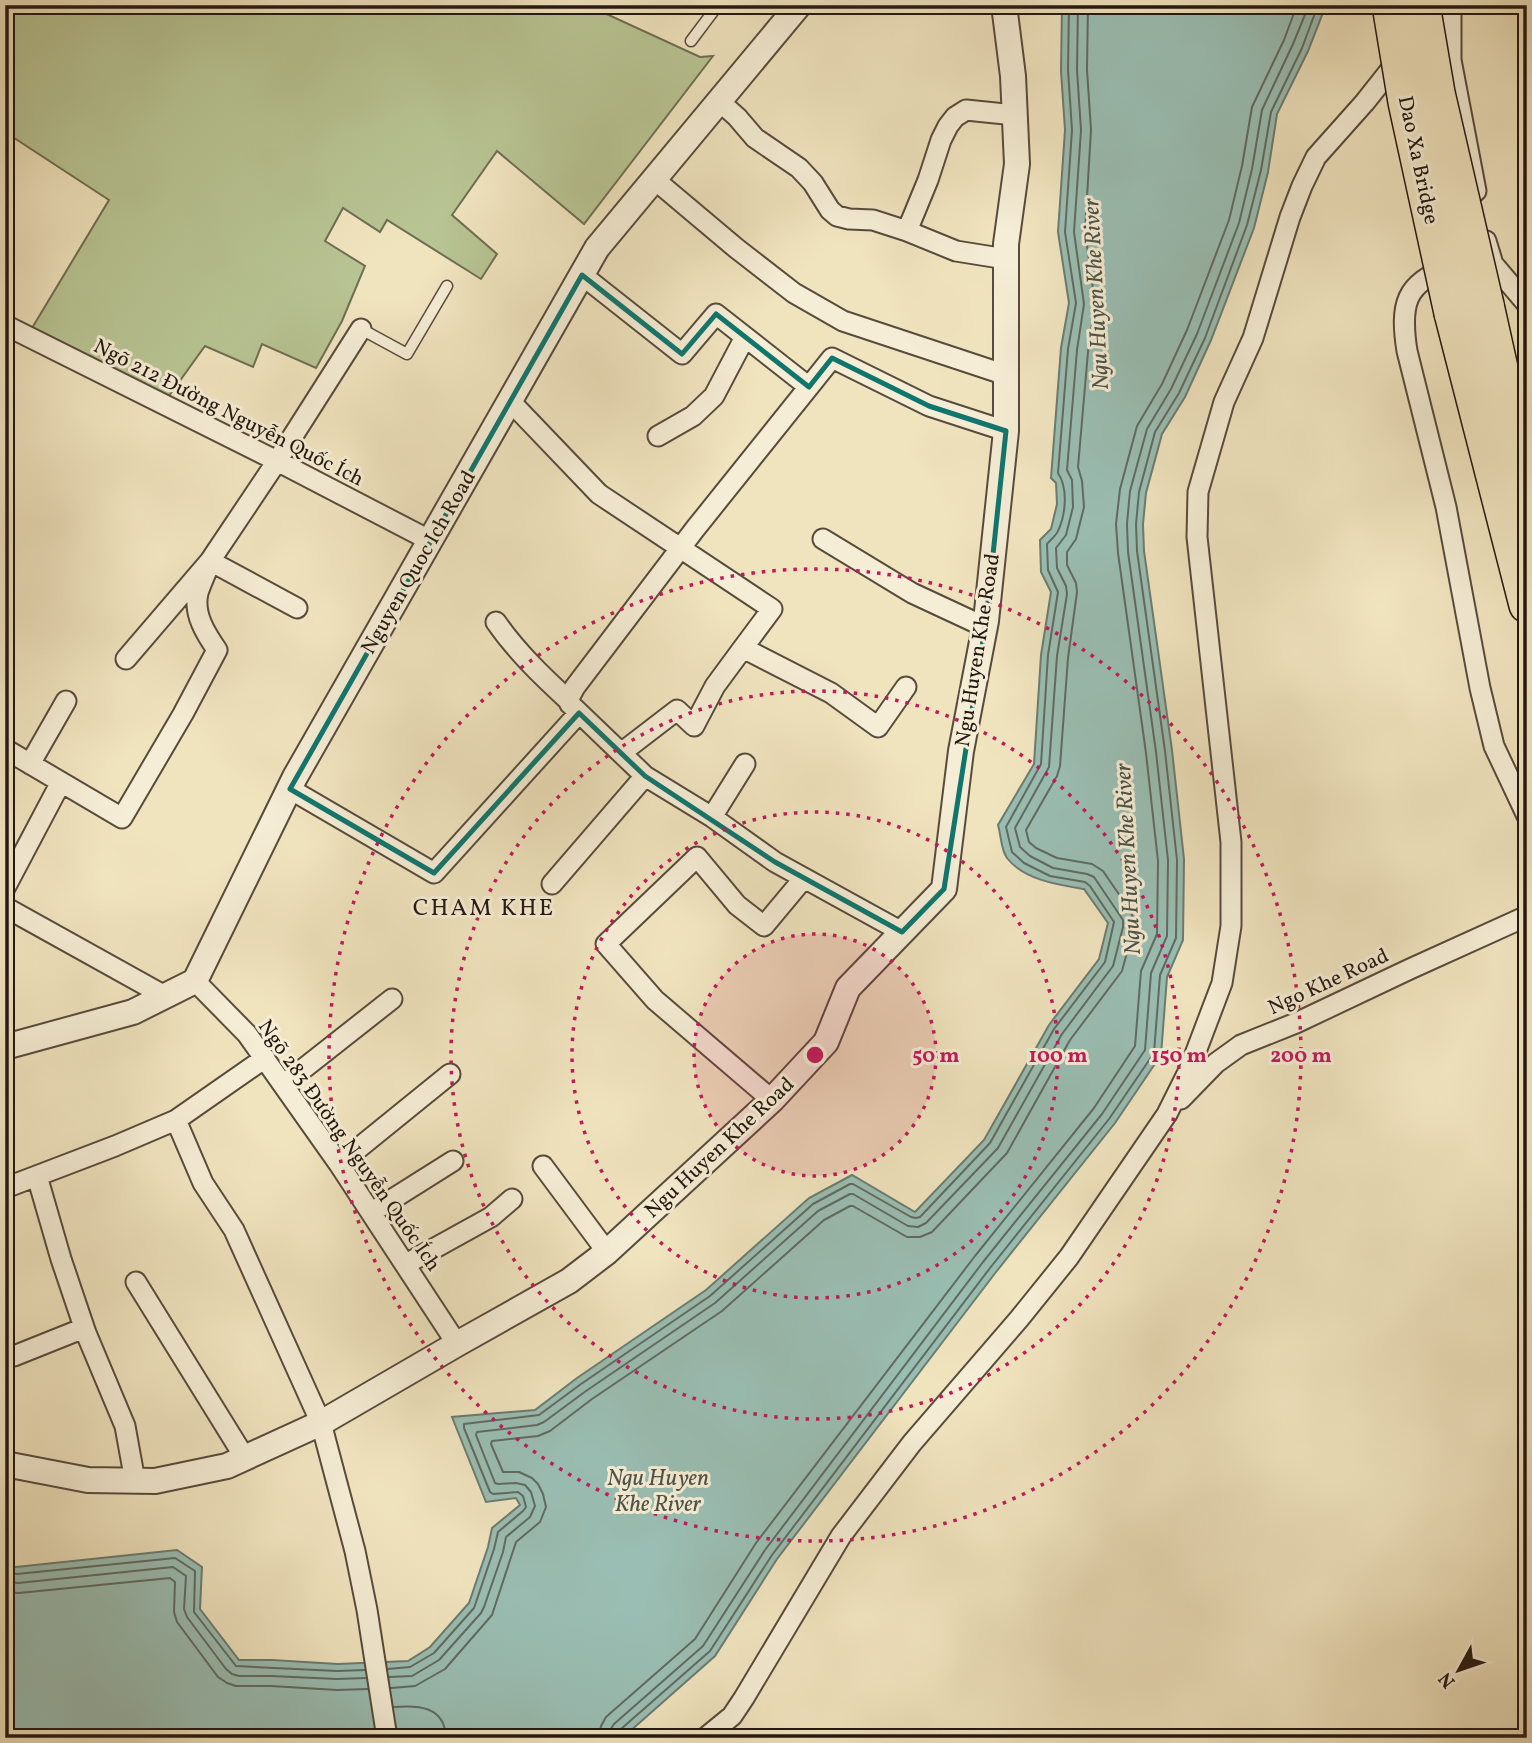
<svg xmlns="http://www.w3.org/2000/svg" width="1532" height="1743" font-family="Vollkorn,serif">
  <rect width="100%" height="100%" fill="#f0e4bf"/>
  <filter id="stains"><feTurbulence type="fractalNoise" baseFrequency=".00286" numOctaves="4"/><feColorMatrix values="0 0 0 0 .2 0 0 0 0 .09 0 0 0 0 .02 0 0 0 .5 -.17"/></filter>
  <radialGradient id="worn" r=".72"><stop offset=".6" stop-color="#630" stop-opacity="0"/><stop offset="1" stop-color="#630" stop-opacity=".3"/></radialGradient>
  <!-- green -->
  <path fill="#b8c493" stroke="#6e6e52" stroke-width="2" d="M5,5H587L700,57L713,56L584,224L497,151L452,215L497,254L481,279L387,220L380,232L343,208L325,241L365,266L342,321L316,368L262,344L253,367L205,346L166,400L29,333L109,200L5,132Z"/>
  <!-- water -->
  <path fill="#9abeb3" stroke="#6b7c72" stroke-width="2" d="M1062,5H1326L1308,51L1277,114L1268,172L1254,228L1211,340L1185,397L1162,434L1146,493L1143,524L1144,551L1172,750L1184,859L1183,940L1167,977L1161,1055L1115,1123L996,1272L777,1559L715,1656L628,1733L620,1738H425L413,1732L361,1738H5V1565L16,1567L177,1550L202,1567L200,1609L239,1660H272L338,1664L408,1661L430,1647L469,1603L488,1547L492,1528L520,1505L516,1498L486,1502L452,1417L535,1410L577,1378L706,1290L809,1198L852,1175L915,1212L984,1140L1049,1025L1099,959L1108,923L1084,889C1059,885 1024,880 1007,858C1001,850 1001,835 998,825L1034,764L1041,655L1051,592L1041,572L1040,540L1051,529L1057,504L1056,483L1051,478L1061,348L1069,303L1058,232L1065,130L1061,71Z"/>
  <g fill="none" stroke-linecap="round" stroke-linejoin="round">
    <!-- shore -->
    <path stroke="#5f6b62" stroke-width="2" d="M5,1572L17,1574L175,1558L195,1571L194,1612L236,1666L337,1671L365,1670
      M5,1581L18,1583L173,1567L186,1576L184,1609L187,1617L226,1669L232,1674L239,1676H271L337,1679L366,1678
      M5,1592L19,1593L170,1578L175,1582L174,1612L177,1622L218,1677L227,1683L236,1686H271L337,1690L368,1689
      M388,1669L410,1667L434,1653L474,1608L494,1549L498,1532L523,1511L526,1507L523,1496L518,1492L493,1494L490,1492L464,1428V1424L539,1415L581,1384L710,1296L813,1204L850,1184H853L911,1217L916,1218L920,1217L990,1143L1054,1029L1105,962L1114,922L1090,886L1085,882L1050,876L1024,863L1012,852L1006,827L1041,764L1048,655L1058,592L1048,570L1047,544C1050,540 1056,536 1058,531C1066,514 1068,488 1058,473L1068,349L1076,303L1065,232L1072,130L1068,70L1069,5
      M389,1677L412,1676L439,1660L481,1613L484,1607L503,1552L506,1537L530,1517L535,1506L531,1492L525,1485L516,1483L498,1484L495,1483L476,1435L477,1432L537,1425L544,1422L586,1391L715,1303L818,1211L850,1194H853L908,1226L918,1227L926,1223L998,1148L1062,1034L1113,966L1123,927V920L1094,877L1087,874L1053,868L1030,856L1020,847L1015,828L1049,767L1057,656L1067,594L1066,586L1057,568L1056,548L1066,535L1073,507L1072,480L1067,470L1077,350L1084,304L1074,232L1081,130L1077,70L1078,5
      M391,1688L415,1686L445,1669L492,1615L516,1542L540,1522L546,1507L543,1494L538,1484L532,1478L519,1472H503L491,1444L492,1441L538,1436L550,1431L592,1399L722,1311L824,1220L850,1206H853L907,1237H920L932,1232L1007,1153L1070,1040L1122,971L1133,930L1134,921L1131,912L1103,871L1092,864L1057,858L1036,848L1029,842L1026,830L1057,776L1060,766L1068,658L1077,592L1076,583L1067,565V552L1076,539L1084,507L1082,481L1078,467L1088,352L1095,304L1085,231L1091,130L1087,70L1088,5
      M394,1707C418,1705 445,1706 446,1738
      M599,1738L601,1726L606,1717L695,1639L756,1543L975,1256L1094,1108L1135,1046L1141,971L1157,934L1158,861L1146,753L1118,553L1116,524L1120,489L1137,426L1162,384L1187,330L1229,220L1242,166L1252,107L1284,40L1297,5
      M609,1738L610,1730L614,1724L703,1646L765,1550L983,1262L1102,1114L1145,1050L1151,973L1167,936L1168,860L1156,752L1128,552L1127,524L1130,491L1147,429L1171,389L1197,334L1239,223L1252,169L1262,110L1293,44L1309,5
      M618,1738L621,1729L710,1651L772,1555L990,1268L1109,1119L1154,1053L1160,975L1176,938L1177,860L1165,751L1137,551L1136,524L1139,492L1155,432L1179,393L1205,338L1247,225L1261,170L1271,112L1302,48L1318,5"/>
    <!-- service casing -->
    <g stroke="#574b3c" stroke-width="13">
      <path id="service" d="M691,41L718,5
        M361,329L407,354L447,286"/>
    </g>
    <!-- minor casing -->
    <g stroke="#574b3c" stroke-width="23">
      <path id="minor" d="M1451,5V60L1476,191
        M719,101L737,117L755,138L799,168L813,183L830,210L837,216L849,219L873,220L907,231L956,251L1006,259
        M654,179L736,248L794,293L843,321L1006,375
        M907,231L928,180L941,140L948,126L955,117L966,110L1015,115
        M1486,241L1493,264L1527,304
        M1451,267C1404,282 1400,306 1407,351L1446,507L1480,688L1494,746L1527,816
        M582,275L682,354L716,314L809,387
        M5,325L277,461L431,541
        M510,401L599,494L772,609L743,648L831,693L878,727L906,687
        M658,436L693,416L714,396L745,337
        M823,539L912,593L985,627
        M496,622C516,651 542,676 568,700
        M126,659L210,561L277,461L361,329
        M5,749L122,818L183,714L217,650C206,634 193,614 198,593C201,583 207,572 210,561L297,608
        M621,753L677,710L694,726L715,686L743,648
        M30,764L66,701
        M290,789L434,873L579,713
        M712,817L745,764
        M552,884L645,776
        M5,888L61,782
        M5,907L165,996
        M902,932L775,862L712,817L645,776L570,704L568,700L575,687L695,529L832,358L929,406L1006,431
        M195,981L247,1034L339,1164L457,1344
        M284,1084L392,999
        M1181,1099L1216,1063L1241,1045L1296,1023L1410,969L1527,916
        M772,1100L655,1000L606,944L697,857L737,905L764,926L804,878
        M176,1120L203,1183L234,1230L321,1423L355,1551L367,1610L387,1738
        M339,1164L450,1074
        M543,1166L607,1252
        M37,1176L61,1259L86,1333L125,1426L135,1481
        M5,1188L115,1146L176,1120L265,1058
        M372,1212L453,1161
        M406,1264L491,1217L512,1199
        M136,1282L245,1458
        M5,1358L14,1356L84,1328
        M705,1738L732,1716L744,1698L841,1536L912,1443L1019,1319L1069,1257L1167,1114L1189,1070L1222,983L1231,926V842L1197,537L1198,492L1224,402L1253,338L1290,217L1302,186L1316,157L1365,102L1399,59"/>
    </g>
    <!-- tertiary casing -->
    <g stroke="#574b3c" stroke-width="28">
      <path id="tertiary" d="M5,1047L133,1012L195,981L295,777L597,248L799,5
        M5,1464L88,1480L155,1481L227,1466L321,1423L457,1344L569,1281L607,1252L772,1100L826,1042L848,988L944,889L961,751L986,621L1006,431V244L1017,164L1013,76L1004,5"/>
    </g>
    <!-- motorway casing -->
    <g stroke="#241810" stroke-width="38">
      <path id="motorway" d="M1486,305L1527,490
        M1452,313L1527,605"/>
    </g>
    <!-- service -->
    <use href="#service" stroke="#f5edd5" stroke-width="10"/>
    <!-- minor -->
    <use href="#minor" stroke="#f5edd5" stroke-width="19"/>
    <!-- tertiary -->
    <use href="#tertiary" stroke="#f5edd5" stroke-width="24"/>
    <!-- motorway -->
    <use href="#motorway" stroke="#f0e4bf" stroke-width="35"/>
    <!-- motorway-bridge casing -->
    <g stroke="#241810" stroke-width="38" stroke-linecap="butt">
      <path id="motorway-bridge" d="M1390,5L1406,102L1452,313
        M1422,5L1437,93L1486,305"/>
    </g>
    <!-- motorway-bridge -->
    <use href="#motorway-bridge" stroke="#f0e4bf" stroke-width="35"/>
  </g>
  <!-- marked area -->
  <path fill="none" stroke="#0f766e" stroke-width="5" stroke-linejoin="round" d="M582,275L682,354L716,314L809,387L832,358L929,406L1006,431L986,621L944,889L902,932L775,862L645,776L579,713L434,873L290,789Z"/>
  <!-- distance rings -->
  <circle cx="815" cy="1055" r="121" fill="#c2185b" fill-opacity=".12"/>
  <g fill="none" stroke="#c2185b" stroke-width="3.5" stroke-dasharray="3.5 7">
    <circle cx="815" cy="1055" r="121"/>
    <circle cx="815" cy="1055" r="243"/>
    <circle cx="815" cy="1055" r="364"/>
    <circle cx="815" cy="1055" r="486"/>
  </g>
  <g text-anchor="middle" stroke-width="6" stroke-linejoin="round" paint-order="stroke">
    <!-- street labels -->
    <g font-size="21" fill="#241810" stroke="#f5edd5">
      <text transform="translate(1419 160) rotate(78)" y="7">Dao Xa Bridge</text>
      <text transform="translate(229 412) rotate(27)" y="7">Ngõ 212 Đường Nguyễn Quốc Ích</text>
      <text transform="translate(418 562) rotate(-60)" y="7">Nguyen Quoc Ich Road</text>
      <text transform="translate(977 650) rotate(-81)" y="7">Ngu Huyen Khe Road</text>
      <text transform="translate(1328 981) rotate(-25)" y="7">Ngo Khe Road</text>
      <text transform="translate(350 1145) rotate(55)" y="7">Ngõ 283 Đường Nguyễn Quốc Ích</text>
      <text transform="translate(719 1147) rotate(-43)" y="7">Ngu Huyen Khe Road</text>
    </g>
    <!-- water labels -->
    <g font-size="23" font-style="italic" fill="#4d5249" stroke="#f5edd5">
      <text transform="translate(1095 294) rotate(-93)" y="8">Ngu Huyen Khe River</text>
      <text transform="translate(1127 859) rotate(-93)" y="8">Ngu Huyen Khe River</text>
      <text x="658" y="1485">Ngu Huyen<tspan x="658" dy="26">Khe River</tspan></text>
    </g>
    <!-- quarter labels -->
    <g font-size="24" letter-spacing="2" fill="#241810" stroke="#f5edd5">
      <text x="484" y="915">CHAM KHE</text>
    </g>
  </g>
  <circle cx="815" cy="1055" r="10" fill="#c2185b" stroke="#f5edd5" stroke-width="3.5"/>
  <g font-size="21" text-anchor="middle" font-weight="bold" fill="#c2185b" stroke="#f5edd5" stroke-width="6" stroke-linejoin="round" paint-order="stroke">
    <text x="936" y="1062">50 m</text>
    <text x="1058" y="1062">100 m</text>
    <text x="1179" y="1062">150 m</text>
    <text x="1301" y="1062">200 m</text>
  </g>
  <!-- margin -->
  <rect width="1532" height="1743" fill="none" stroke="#f0e4bf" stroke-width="28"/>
  <rect x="7" y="7" width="1518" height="1729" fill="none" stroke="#241810" stroke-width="3.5"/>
  <rect x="14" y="14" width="1504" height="1715" fill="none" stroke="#241810" stroke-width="2"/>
  <!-- north arrow -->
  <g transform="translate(1459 1670) rotate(230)" stroke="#f5edd5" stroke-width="5" paint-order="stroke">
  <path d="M0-5L12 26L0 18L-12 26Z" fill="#241810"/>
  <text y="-10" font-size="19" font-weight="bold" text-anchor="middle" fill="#241810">N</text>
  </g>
  <rect width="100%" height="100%" filter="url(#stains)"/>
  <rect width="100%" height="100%" fill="url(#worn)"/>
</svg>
